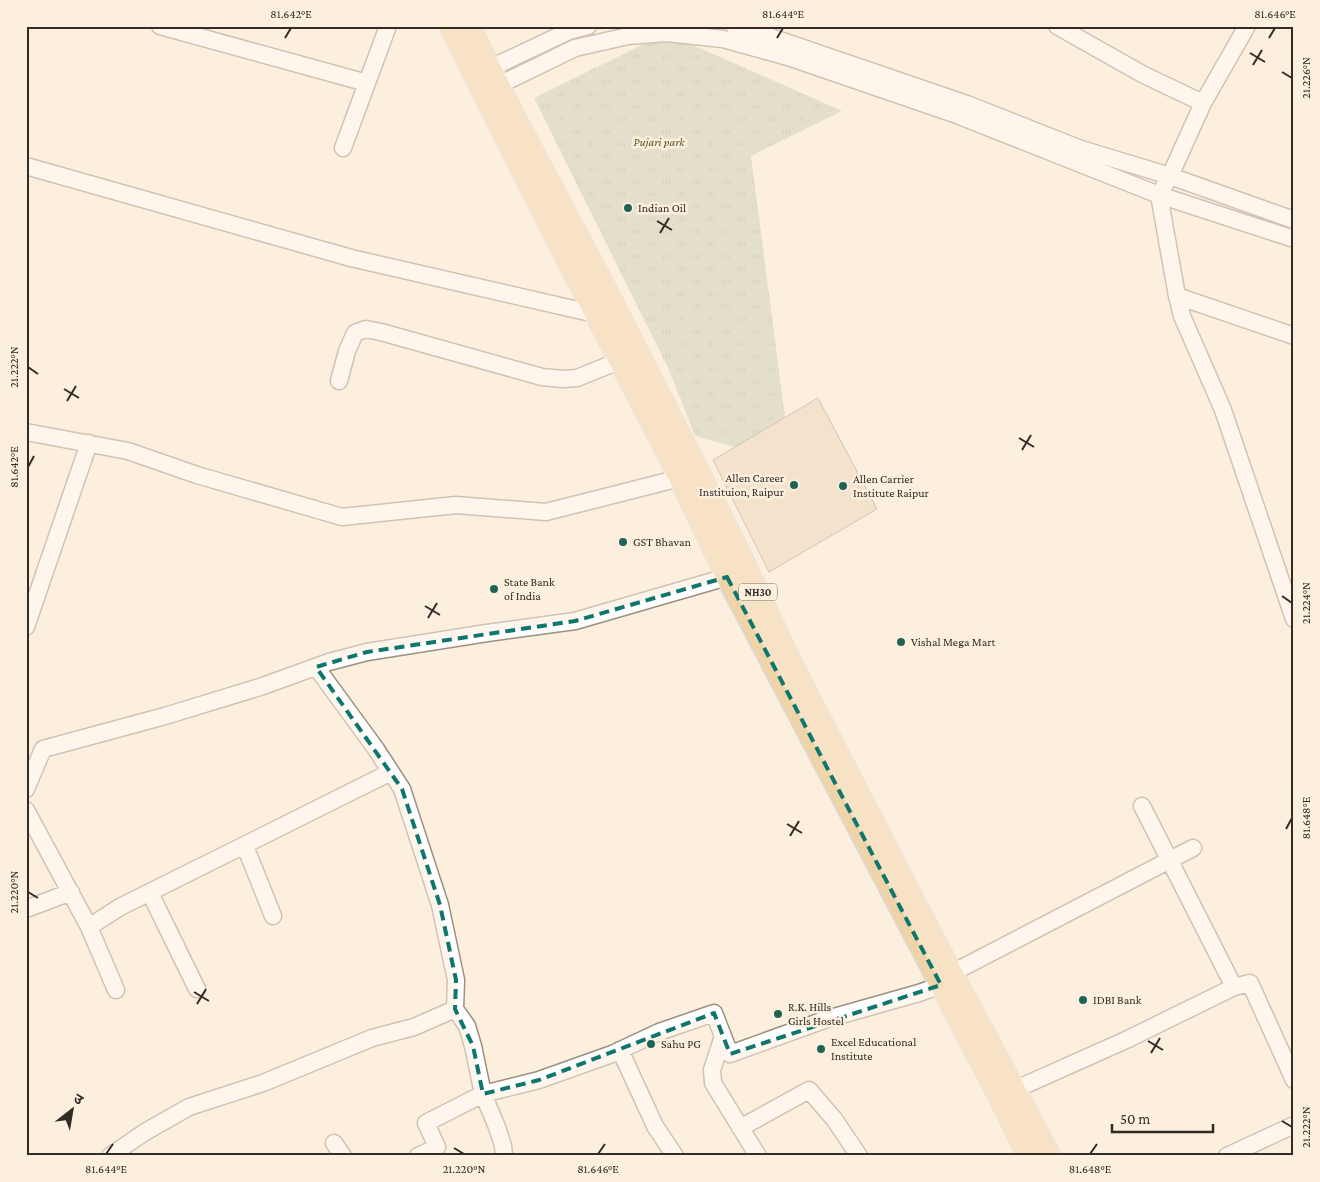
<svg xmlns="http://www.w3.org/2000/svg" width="1320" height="1182" font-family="'Crimson Pro','Noto Sans Devanagari',serif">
  <defs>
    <pattern id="park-tufts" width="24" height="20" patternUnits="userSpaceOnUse" patternTransform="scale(1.25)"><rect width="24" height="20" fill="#c6ccb4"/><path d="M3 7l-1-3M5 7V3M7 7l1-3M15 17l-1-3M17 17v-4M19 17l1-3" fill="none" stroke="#abaf9b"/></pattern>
  </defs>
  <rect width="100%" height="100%" fill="#fdefde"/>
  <!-- park -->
  <path fill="url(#park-tufts)" d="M666,33L842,111L751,156L791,463L695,436L670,372L534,98Z"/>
  <!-- building -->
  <path fill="#ead3b8" stroke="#9d9081" d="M818,398L877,509L769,572L713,460Z"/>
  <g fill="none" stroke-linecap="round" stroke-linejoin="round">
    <!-- minor casing -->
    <g stroke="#9c8f80" stroke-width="19">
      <path id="minor" d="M160,26L367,83
        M734,26L759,33L967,104L1081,149L1170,176L1294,220
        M1057,26L1144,75L1203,103
        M1247,26L1203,103L1170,176L1159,195L1177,296L1182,316L1223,410L1294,619
        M480,73L569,31L588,26
        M489,90L575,48L628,36L666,33L723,39L788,57L957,115L1159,195L1294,239
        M343,148L388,26
        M26,166L351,258L595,314
        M1177,296L1294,336
        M339,381L347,351L355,333L366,329L381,332L542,377L563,379L577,378L619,361
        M26,432L128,451L197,475L342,517L456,505L546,512L680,478
        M26,627L89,443
        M316,667L376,749L402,789L440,905L456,980L455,1009L467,1026L473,1046L483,1094L497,1127L503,1146L504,1156
        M26,789L43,749L165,716L260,687L329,662L367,652L487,633L575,621L727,577
        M1142,806L1234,987
        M26,810L89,927L116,990
        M245,846L273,916
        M150,893L197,989
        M26,909L71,892
        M89,927L120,907L391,772
        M952,973L1193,848
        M723,1036L712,1070L713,1083L758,1156
        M620,1050L655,1126L675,1156
        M1014,1090L1126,1040L1234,987L1250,983L1294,1080
        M740,1128L809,1090L834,1119L859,1156
        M334,1143L343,1156
        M110,1156L145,1132L189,1107L263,1083L372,1038L414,1027L455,1009
        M418,1156L437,1147L426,1123L483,1094L539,1080L612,1054L659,1032L714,1013L730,1054L827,1019L919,993L941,985
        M1227,1156L1294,1125"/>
    </g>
    <!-- major casing -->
    <g stroke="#dad9d8" stroke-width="24">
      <path id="major" d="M450,26L542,210L671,460L727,577L999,1096L1028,1156
        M469,26L516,120L602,282L730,534L791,663L935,942L1050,1156"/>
    </g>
    <!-- minor -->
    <use href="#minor" stroke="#fff" stroke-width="16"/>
    <!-- major -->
    <use href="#major" stroke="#efd3a9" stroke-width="21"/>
  </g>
  <!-- marked area -->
  <path d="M0 0H1320V1182H0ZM727,577L941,985L730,1054L714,1013L539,1080L483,1094L473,1046L455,1009L456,980L440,905L402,789L316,667L367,652L575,621Z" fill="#fdefde" fill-opacity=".55" fill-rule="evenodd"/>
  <path fill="none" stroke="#0f766e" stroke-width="4" stroke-dasharray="10 6" stroke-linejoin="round" d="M727,577L941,985L730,1054L714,1013L539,1080L483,1094L473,1046L455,1009L456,980L440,905L402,789L316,667L367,652L575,621Z"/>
  <!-- ticks -->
  <path fill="none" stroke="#312c26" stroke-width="2" d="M285,38L291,28M777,38L783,28M1269,38L1275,28M1250,53L1265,62M1253,65L1262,50M1282,72L1292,78M657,221L672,230M660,233L669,218M28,367L38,374M64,389L79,398M67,401L76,386M1019,438L1034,447M1022,450L1031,435M28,467L34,456M1282,596L1292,603M425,606L440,615M428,618L437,603M787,824L802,833M1286,829L1292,818M790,836L799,821M28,892L38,898M194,992L209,1001M197,1004L206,989M1148,1041L1163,1050M1151,1053L1160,1038M1282,1121L1292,1127M454,1148L464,1154M106,1154L113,1144M598,1154L605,1144M1090,1154L1097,1144"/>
  <!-- markers -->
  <g fill="#1e6355" stroke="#fdefde" stroke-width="2">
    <circle cx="628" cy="208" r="5"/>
    <circle cx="794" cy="485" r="5"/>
    <circle cx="843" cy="486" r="5"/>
    <circle cx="623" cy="542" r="5"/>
    <circle cx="494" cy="589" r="5"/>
    <circle cx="901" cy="642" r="5"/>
    <circle cx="1083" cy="1000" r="5"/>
    <circle cx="778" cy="1014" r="5"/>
    <circle cx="651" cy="1044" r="5"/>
    <circle cx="821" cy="1049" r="5"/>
  </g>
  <g text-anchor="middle" stroke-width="5" stroke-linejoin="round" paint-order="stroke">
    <!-- shield labels -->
    <rect fill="#fdefde" stroke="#6e665d" stroke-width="1" x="739" y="583.5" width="38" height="17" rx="4"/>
    <g font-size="11" font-weight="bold" fill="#312c26">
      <text x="758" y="596">NH30</text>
    </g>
    <!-- park labels -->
    <g font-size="12" font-style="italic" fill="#505926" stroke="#fdefde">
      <text x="659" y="146">Pujari park</text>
    </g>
    <!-- poi labels -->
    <g font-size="12" fill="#312c26" stroke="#fdefde" text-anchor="start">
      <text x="638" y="212">Indian Oil</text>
      <text x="784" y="482" text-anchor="end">Allen Career<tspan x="784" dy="14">Instituion, Raipur</tspan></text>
      <text x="853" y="483">Allen Carrier<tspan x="853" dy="14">Institute Raipur</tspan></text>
      <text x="633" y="546">GST Bhavan</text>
      <text x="504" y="586">State Bank<tspan x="504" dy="14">of India</tspan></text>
      <text x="911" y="646">Vishal Mega Mart</text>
      <text x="1093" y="1004">IDBI Bank</text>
      <text x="788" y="1011">R.K. Hills<tspan x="788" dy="14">Girls Hostel</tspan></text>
      <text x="831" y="1046">Excel Educational<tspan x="831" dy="14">Institute</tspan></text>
      <text x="661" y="1048">Sahu PG</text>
    </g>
  </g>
  <!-- border -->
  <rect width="1320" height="1182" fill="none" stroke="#fdefde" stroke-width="55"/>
  <!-- north arrow -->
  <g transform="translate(72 1110) rotate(31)" stroke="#fdefde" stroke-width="4" paint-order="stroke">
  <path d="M0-4L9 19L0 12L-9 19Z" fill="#312c26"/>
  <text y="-8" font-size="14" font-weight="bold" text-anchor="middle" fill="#312c26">उ</text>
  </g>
  <!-- scale -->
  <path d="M1112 1124v8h101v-8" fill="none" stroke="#312c26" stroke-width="2.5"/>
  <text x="1120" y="1124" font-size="15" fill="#312c26" stroke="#fdefde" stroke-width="4" paint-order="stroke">50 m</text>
  <rect x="28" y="28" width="1264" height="1126" fill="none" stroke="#312c26" stroke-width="2"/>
  <g font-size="12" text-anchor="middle" fill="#312c26">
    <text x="291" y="18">81.642°E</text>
    <text x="783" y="18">81.644°E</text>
    <text x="1275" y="18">81.646°E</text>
    <text transform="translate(1306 78) rotate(-90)" y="4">21.226°N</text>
    <text transform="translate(14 367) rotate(-90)" y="4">21.222°N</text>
    <text transform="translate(14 467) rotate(-90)" y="4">81.642°E</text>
    <text transform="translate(1306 603) rotate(-90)" y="4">21.224°N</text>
    <text transform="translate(1306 818) rotate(-90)" y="4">81.648°E</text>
    <text transform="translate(14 892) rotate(-90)" y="4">21.220°N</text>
    <text transform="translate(1306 1127) rotate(-90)" y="4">21.222°N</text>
    <text x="106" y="1173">81.644°E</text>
    <text x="464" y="1173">21.220°N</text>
    <text x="598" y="1173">81.646°E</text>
    <text x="1090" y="1173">81.648°E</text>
  </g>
</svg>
